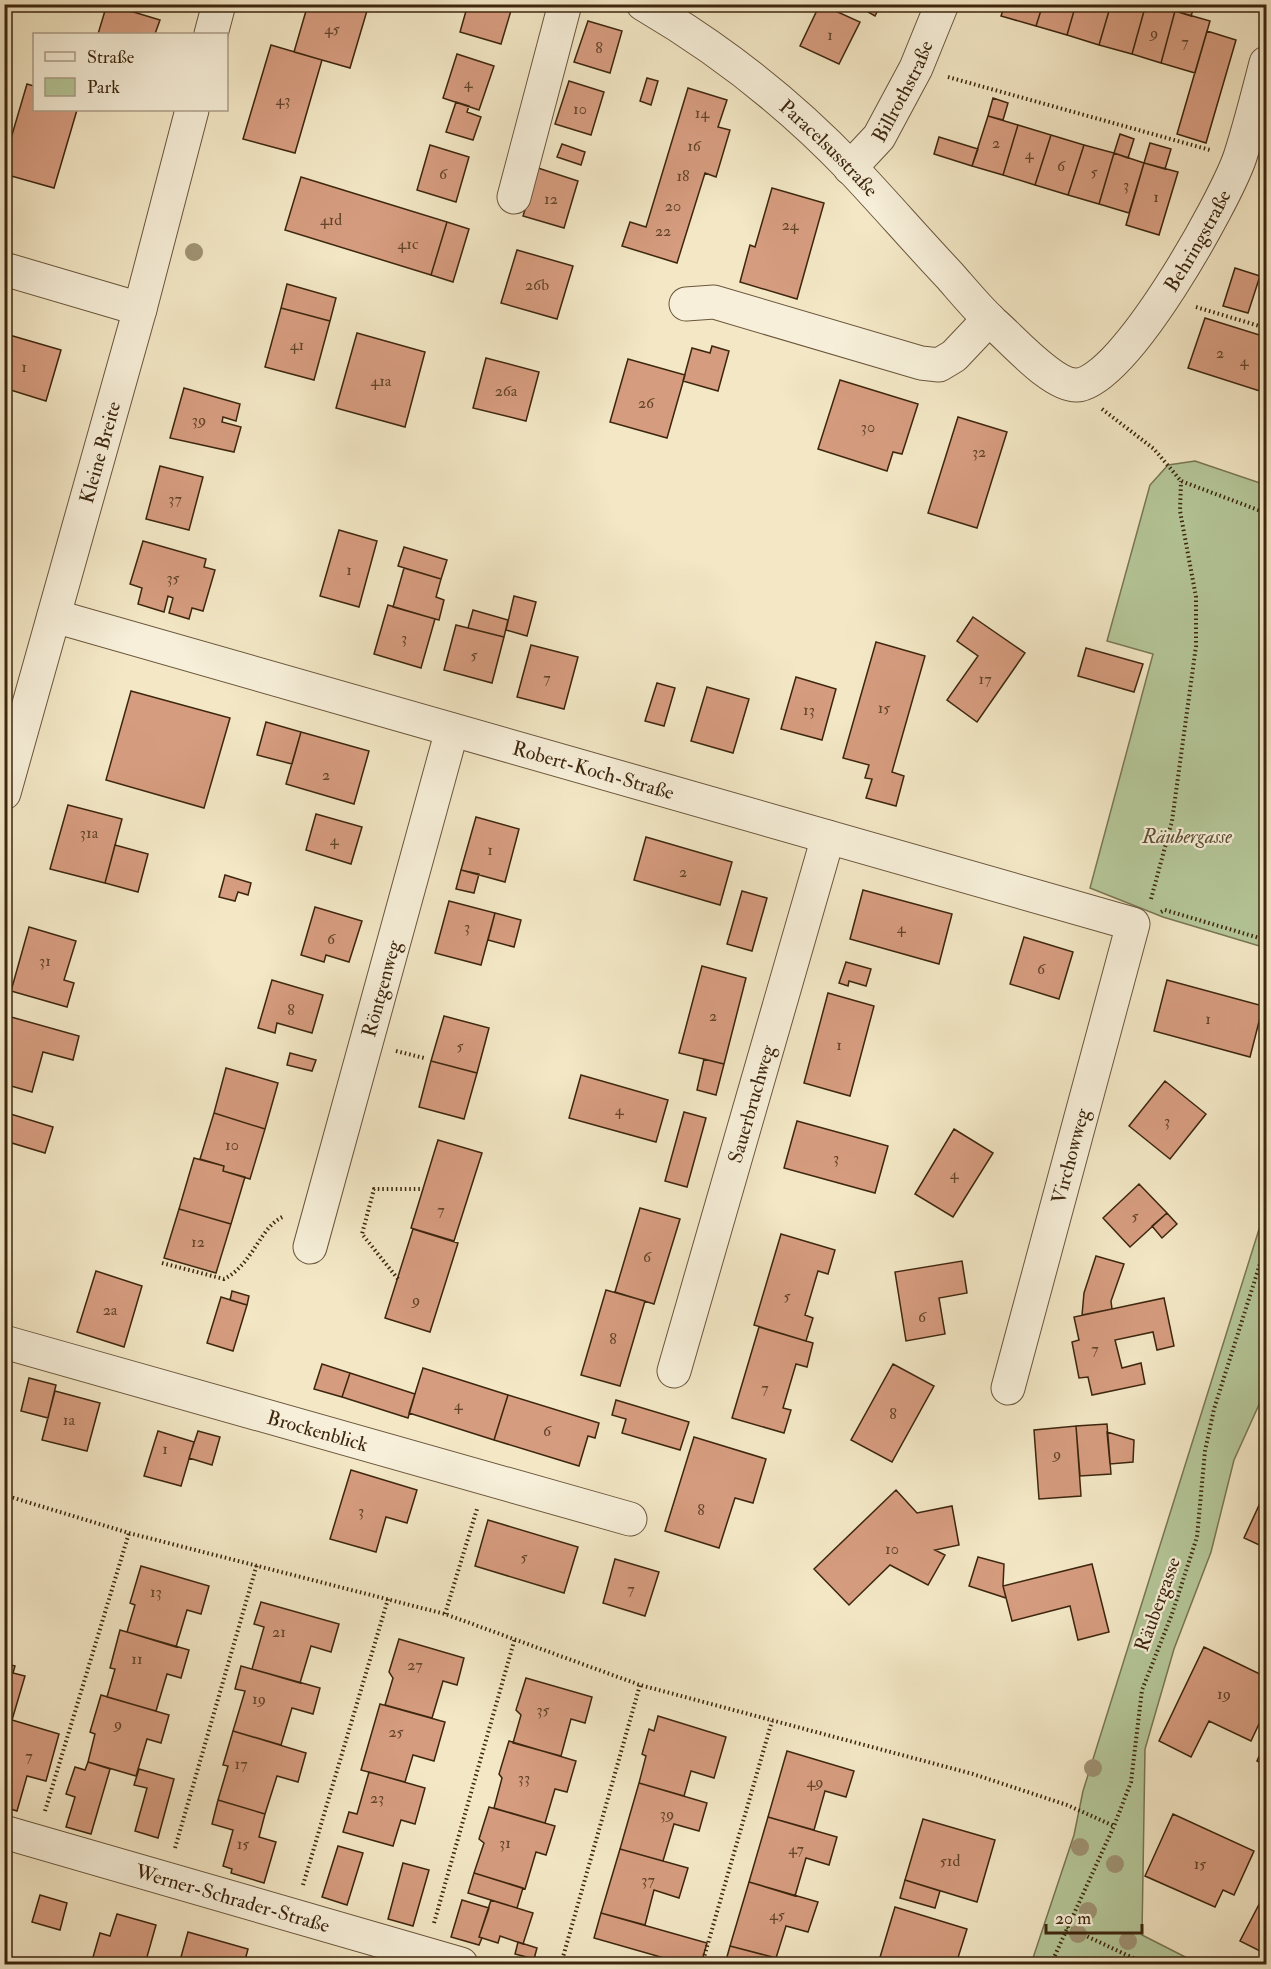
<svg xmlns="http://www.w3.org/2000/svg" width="1271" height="1969" font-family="'IM FELL Double Pica',serif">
  <rect width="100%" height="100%" fill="#f3e7c5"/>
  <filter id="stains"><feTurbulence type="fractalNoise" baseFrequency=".00333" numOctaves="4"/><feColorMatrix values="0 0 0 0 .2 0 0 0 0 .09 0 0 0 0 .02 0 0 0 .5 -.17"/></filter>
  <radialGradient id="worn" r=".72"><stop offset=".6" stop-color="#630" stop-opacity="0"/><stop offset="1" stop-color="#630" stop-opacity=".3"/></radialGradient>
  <!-- green -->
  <path fill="#b5c799" stroke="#797654" stroke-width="1.5" d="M1195,461L1266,485V948L1163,917L1090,888L1153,654L1107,641L1150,485L1168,465Z
    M1266,1207V1389L1234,1460L1211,1552L1174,1649L1145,1749L1142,1935L1199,1964H1031L1074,1835L1083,1791Z"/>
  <!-- building -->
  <path fill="#d69c7f" stroke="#3d260e" stroke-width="1.5" d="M107,4L160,20L155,34H98Z
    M308,4H369L350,68L294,52Z
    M468,4H513L501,44L460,32Z
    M820,4L860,22L839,64L800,46Z
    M854,4H881L875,16Z
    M1005,4H1043L1036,26L1001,16Z
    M1043,4H1076L1067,35L1036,26Z
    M1076,4H1111L1099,45L1067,35Z
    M1111,4H1146L1132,54L1099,45Z
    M1146,4L1175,11L1161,63L1132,54Z
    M1177,4H1195L1191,16L1175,11Z
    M1175,11L1210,21L1195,73L1161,63Z
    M588,21L622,31L610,73L574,62Z
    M1207,31L1236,40L1206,143L1177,134Z
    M271,45L322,60L295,153L243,139Z
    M457,54L494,66L479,110L443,98Z
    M647,78L658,81L651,105L640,101Z
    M569,81L604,92L591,135L555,124Z
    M27,84L34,86V110H77L54,188L4,174V162Z
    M688,88L727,100L718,127L730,130L716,177L705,173L677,263L622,246L630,222L646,227Z
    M993,98L1008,103L1003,120L988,116Z
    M456,102L469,106L467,112L481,117L473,140L446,132Z
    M988,116L1018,125L1003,175L972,166Z
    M1018,125L1051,135L1035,185L1003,175Z
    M1120,134L1134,139L1128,158L1114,153Z
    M1051,135L1084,145L1068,195L1035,185Z
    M939,137L978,149L972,166L934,154Z
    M1150,143L1171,149L1165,169L1144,163Z
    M562,144L585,152L581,165L557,157Z
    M430,145L469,157L456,202L417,190Z
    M1084,145L1114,153L1099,204L1068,195Z
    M1114,153L1144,163L1129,213L1099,204Z
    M1144,163L1178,172L1159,235L1126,225Z
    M538,168L578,181L564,228L523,216Z
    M301,177L447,222L431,275L285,230Z
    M772,188L824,203L797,299L740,282L750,245L755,247Z
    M447,222L469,229L453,282L431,275Z
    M517,250L573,266L557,319L501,303Z
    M1235,268L1260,276L1248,313L1223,306Z
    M287,284L336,298L330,321L281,308Z
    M281,308L330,321L314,380L265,367Z
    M1205,318L1266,337V393L1188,368Z
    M357,333L425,352L405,427L336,408Z
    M6,334L61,350L46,401L4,388Z
    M712,346L729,351L718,391L683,381L692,348L710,353Z
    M486,358L539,372L526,421L473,408Z
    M628,359L685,375L667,438L610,422Z
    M840,380L918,404L902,454L893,452L887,471L818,449Z
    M184,388L240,404L236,421L223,417L222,422L241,427L234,452L170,438Z
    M958,417L1007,432L977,528L928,513Z
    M160,466L203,477L189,530L146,519Z
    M4,526L9,527L4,543Z
    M339,530L377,541L359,607L320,596Z
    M143,541L206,559L204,567L215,570L203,611L192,608L189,619L169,613L173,598L168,596L164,612L138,604L142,588L130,584Z
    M404,547L447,560L441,579L398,566Z
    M404,568L441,579L436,597L444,600L439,620L393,607Z
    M514,596L536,602L527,636L506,630Z
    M388,605L435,619L421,668L374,654Z
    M473,610L508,620L504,637L468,628Z
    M973,617L1025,653L977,722L947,700L978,656L957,641Z
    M456,625L504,637L492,683L444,670Z
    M876,642L925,656L892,772L904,776L896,806L866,798L872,779L865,778L869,765L843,758Z
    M531,645L578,657L564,709L517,697Z
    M1086,648L1143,664L1134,692L1078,676Z
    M796,677L836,689L822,740L781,729Z
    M657,683L675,688L664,726L645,721Z
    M707,687L749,699L733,753L691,741Z
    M131,691L230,718L204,808L106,780Z
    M266,722L301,732L292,764L257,755Z
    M301,732L369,751L354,804L286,784Z
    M68,805L122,819L105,883L50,869Z
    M316,814L362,827L351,864L306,850Z
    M476,817L519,829L505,882L461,870Z
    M646,837L732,862L720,905L634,880Z
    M115,845L148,854L138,892L105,883Z
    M461,870L479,874L474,893L456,889Z
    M225,875L251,883L248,895L238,892L235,901L219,897Z
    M863,890L952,914L939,964L850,939Z
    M742,891L767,898L752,951L727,944Z
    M449,901L495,913L481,965L435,953Z
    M315,907L362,921L349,962L326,955L324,962L301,955Z
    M495,913L521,920L514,947L488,940Z
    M29,927L76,941L64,980L74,983L67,1007L11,991Z
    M1024,937L1073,952L1059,999L1010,984Z
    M846,962L871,969L866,986L849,981L848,986L839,983Z
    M702,966L746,978L724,1064L679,1053Z
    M272,980L323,995L312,1033L277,1023L275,1033L258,1028Z
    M1167,980L1263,1006L1250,1057L1154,1031Z
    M828,993L874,1006L850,1096L804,1083Z
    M4,1015L79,1036L73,1060L43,1052L32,1092L4,1084Z
    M444,1016L489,1028L477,1073L431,1061Z
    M290,1053L316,1060L312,1071L287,1065Z
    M704,1059L724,1064L716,1095L697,1090Z
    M431,1061L477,1073L464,1119L419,1107Z
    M226,1068L278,1083L265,1129L214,1113Z
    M581,1075L668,1100L656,1142L569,1118Z
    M1165,1081L1206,1114L1170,1159L1129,1126Z
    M4,1112L53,1127L45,1153L5,1141L4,1143Z
    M684,1112L706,1118L687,1187L665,1181Z
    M214,1113L265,1129L250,1179L223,1171L224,1166L200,1159Z
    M797,1121L888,1146L875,1193L784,1168Z
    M954,1129L993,1153L953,1217L915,1194Z
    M438,1140L482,1153L454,1241L411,1228Z
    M194,1158L224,1166L223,1171L245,1177L231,1224L179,1209Z
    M1139,1184L1167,1213L1130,1247L1103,1218Z
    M640,1208L680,1219L654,1304L615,1292Z
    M179,1209L231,1224L216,1273L164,1258Z
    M1167,1213L1177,1224L1162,1238L1152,1226Z
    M413,1229L458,1243L430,1332L385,1318Z
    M781,1234L835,1250L828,1274L818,1271L805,1315L813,1318L806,1341L754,1325Z
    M1096,1256L1124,1264L1111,1301L1112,1309L1082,1315L1084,1293Z
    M962,1261L967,1293L939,1298L945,1334L906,1341L895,1272Z
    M96,1271L142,1286L124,1347L77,1332Z
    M606,1290L645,1301L620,1386L581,1375Z
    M232,1291L249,1296L247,1305L230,1300Z
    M221,1297L247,1305L233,1351L207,1343Z
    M1164,1298L1174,1346L1157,1350L1153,1332L1115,1340L1122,1368L1141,1363L1145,1384L1092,1395L1088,1377L1079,1378L1072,1342L1079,1340L1074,1317Z
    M759,1327L813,1343L807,1367L796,1364L783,1408L791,1410L784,1433L732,1418Z
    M322,1364L350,1373L342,1397L314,1389Z
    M893,1364L934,1386L892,1462L851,1440Z
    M423,1368L508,1395L494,1440L409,1413Z
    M350,1373L415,1394L408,1418L342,1397Z
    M29,1378L56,1385L48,1418L21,1411Z
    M55,1391L100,1403L87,1451L42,1440Z
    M508,1395L599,1423L595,1438L588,1436L579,1466L494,1440Z
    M616,1400L689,1422L680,1450L622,1433L626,1419L612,1415Z
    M1107,1424L1111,1474L1080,1476L1076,1426Z
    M1076,1426L1081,1496L1039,1499L1034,1430Z
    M158,1431L194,1442L181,1486L144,1476Z
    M198,1431L220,1437L212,1465L189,1458Z
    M1107,1432L1134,1440L1133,1462L1110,1464Z
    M694,1437L766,1459L753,1503L735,1498L719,1548L665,1531Z
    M351,1470L417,1490L407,1523L386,1517L376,1552L330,1539Z
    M896,1490L917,1513L952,1506L959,1545L935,1550L945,1555L928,1585L890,1565L849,1605L814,1569Z
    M1266,1490V1548L1244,1538Z
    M488,1520L578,1547L564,1593L475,1566Z
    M978,1557L1004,1564L1003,1586L1006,1598L969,1586Z
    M615,1559L659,1572L645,1616L603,1603Z
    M1092,1564L1109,1632L1078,1640L1070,1606L1012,1621L1003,1586Z
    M141,1566L209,1586L201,1614L187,1610L176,1647L127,1632L135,1605L130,1603Z
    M261,1602L339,1624L331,1652L311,1646L300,1683L252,1669L264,1627L254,1624Z
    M120,1630L189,1650L181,1678L167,1674L156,1711L107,1697L115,1669L110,1668Z
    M399,1639L464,1658L457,1685L443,1681L432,1718L385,1705L393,1678L389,1672Z
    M1204,1647L1266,1677V1709L1251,1741L1209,1721L1191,1757L1159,1741Z
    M4,1663L15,1666L13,1673L25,1676L12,1720L59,1734L46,1781L27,1776L17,1811L4,1807Z
    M241,1666L320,1688L313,1714L292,1708L281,1745L233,1731L245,1691L235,1689Z
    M526,1678L592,1697L585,1723L571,1719L561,1756L513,1743L521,1715L516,1710Z
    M101,1695L169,1715L161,1743L147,1739L136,1776L88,1762L95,1734L90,1732Z
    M380,1704L445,1722L434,1761L413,1755L405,1782L361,1770Z
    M658,1716L726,1737L714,1778L691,1771L684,1796L639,1783L646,1756L642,1754L649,1729L654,1731Z
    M233,1731L306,1753L298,1782L277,1776L265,1814L218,1800L228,1766L223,1765Z
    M509,1741L576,1761L567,1792L555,1789L545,1823L494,1808L502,1778L499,1774Z
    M1266,1741V1766L1257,1761Z
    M787,1751L854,1771L846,1797L825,1791L814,1830L768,1817Z
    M88,1762L110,1769L91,1834L66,1827L75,1797L66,1794L75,1767L85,1770Z
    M139,1769L174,1779L158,1838L135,1831L147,1788L134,1785Z
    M369,1772L425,1788L415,1824L401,1820L393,1846L343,1832L349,1812L357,1814Z
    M639,1783L707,1803L699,1831L674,1824L663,1861L620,1849Z
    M218,1800L265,1814L259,1837L276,1842L264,1883L231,1873L232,1869L223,1866L233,1830L212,1824Z
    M489,1807L555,1826L546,1855L536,1852L525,1889L474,1873L484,1843L479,1839Z
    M1173,1814L1254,1851L1234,1895L1223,1890L1215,1907L1145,1876Z
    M768,1817L837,1837L829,1865L806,1858L795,1896L749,1882Z
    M923,1819L995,1840L977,1902L905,1880Z
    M338,1846L363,1853L347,1905L322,1897Z
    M620,1849L688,1868L679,1898L654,1890L645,1925L601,1913Z
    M403,1863L429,1870L413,1926L388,1919Z
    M474,1873L523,1888L517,1908L468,1893Z
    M905,1880L940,1891L935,1908L900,1898Z
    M749,1882L818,1902L808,1932L786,1926L776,1958L730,1946Z
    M1266,1891V1954L1240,1941Z
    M40,1895L67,1903L60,1930L32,1922Z
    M462,1900L489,1908L479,1937L482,1938L479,1945L451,1937Z
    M491,1900L533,1913L523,1944L500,1936L498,1943L479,1937Z
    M895,1907L967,1929L956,1964H878Z
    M601,1913L707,1943L701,1964H685L594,1938Z
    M117,1914L156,1925L145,1964H91L100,1933L110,1936Z
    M188,1932L248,1949L244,1964H179Z
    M518,1942L537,1948L534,1959L515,1954Z
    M730,1946L776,1958L797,1964H725Z"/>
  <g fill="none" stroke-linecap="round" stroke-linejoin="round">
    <!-- minor casing -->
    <g stroke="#6a563c" stroke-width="35">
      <g id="minor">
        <path id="s1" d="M643,4C720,49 790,104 852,169C885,204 917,241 950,276C964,292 978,309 993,323C1012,339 1052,386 1077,385C1124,383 1225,201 1240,157C1250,126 1258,94 1266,63"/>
        <path d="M211,34L219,4"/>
        <path id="s2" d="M850,168L879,137L916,68L942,4"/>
        <path d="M514,197L565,4"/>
        <path d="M4,269L140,309"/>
        <path d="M686,304L714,302L921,363L939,365L954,356L989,319"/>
        <path id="s3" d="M54,616L1133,924L1008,1388"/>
        <path id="s4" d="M4,793L140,309L192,110"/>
        <path id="s5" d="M310,1247L452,730"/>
        <path id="s6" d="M4,1342L630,1519"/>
        <path id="s7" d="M674,1371L828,837"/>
        <path id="s8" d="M4,1832L461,1964"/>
      </g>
    </g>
    <!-- path -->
    <path stroke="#3d260e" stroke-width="4" stroke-dasharray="1.5 3" stroke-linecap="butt" d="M1254,4L1266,8
      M948,77L1210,150
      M1196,307L1266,328
      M1102,409L1154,449L1181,481L1266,513
      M1151,899L1172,821L1196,646V597L1180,511L1181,481
      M1161,912L1165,910L1266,940
      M396,1051L424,1058
      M162,1263L224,1279C254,1264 260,1225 285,1216
      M398,1279L362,1234L374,1189H422
      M4,1495L129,1533L445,1614L640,1685L973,1774L1067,1805L1114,1826
      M445,1614L477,1509
      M45,1811L129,1533
      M175,1848L257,1564
      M303,1885L388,1599
      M434,1923L515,1638
      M1067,1927L1146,1964
      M561,1964L640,1685
      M702,1964L772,1721
      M1051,1964L1114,1826L1131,1782L1142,1690L1172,1614L1197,1537L1205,1451L1214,1409L1266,1245"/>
    <!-- minor -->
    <use href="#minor" stroke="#f7efd9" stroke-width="33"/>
  </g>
  <!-- trees -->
  <g fill="#9f9374">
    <circle cx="194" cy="252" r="9"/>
    <circle cx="1093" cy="1768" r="9"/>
    <circle cx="1080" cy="1847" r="9"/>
    <circle cx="1115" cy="1864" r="9"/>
    <circle cx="1088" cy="1911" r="9"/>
    <circle cx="1078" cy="1934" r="9"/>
    <circle cx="1128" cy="1941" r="9"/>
  </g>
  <g text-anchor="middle" stroke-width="4.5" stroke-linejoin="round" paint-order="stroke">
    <!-- number labels -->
    <g font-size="16" fill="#63442a">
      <text x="332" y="34">45</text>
      <text x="1154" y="38">9</text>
      <text x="830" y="40">1</text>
      <text x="1185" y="47">7</text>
      <text x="599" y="53">8</text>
      <text x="468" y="88">4</text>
      <text x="283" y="105">43</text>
      <text x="580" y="114">10</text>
      <text x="702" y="118">14</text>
      <text x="996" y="148">2</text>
      <text x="694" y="151">16</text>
      <text x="1029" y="159">4</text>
      <text x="1061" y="171">6</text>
      <text x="1094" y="177">5</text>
      <text x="443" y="179">6</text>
      <text x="683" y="181">18</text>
      <text x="1126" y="190">3</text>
      <text x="1156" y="202">1</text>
      <text x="551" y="204">12</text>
      <text x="673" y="211">20</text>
      <text x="331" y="225">41d</text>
      <text x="790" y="230">24</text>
      <text x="663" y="236">22</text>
      <text x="408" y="249">41c</text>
      <text x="537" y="290">26b</text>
      <text x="297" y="350">41</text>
      <text x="1220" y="358">2</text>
      <text x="1244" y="366">4</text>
      <text x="24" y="372">1</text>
      <text x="381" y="386">41a</text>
      <text x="506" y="396">26a</text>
      <text x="646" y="408">26</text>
      <text x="199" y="425">39</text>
      <text x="868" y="432">30</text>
      <text x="979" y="457">32</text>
      <text x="175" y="504">37</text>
      <text x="349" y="575">1</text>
      <text x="173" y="583">35</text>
      <text x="404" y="643">3</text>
      <text x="474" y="660">5</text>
      <text x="547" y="683">7</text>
      <text x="985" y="684">17</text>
      <text x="884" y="713">15</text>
      <text x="809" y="715">13</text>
      <text x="326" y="780">2</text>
      <text x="89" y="838">31a</text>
      <text x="334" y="845">4</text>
      <text x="490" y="855">1</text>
      <text x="683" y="877">2</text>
      <text x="467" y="932">3</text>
      <text x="901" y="933">4</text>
      <text x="331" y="944">6</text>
      <text x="45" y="966">31</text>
      <text x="1041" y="974">6</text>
      <text x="291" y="1015">8</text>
      <text x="713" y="1021">2</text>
      <text x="1208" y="1024">1</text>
      <text x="839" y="1050">1</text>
      <text x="460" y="1051">5</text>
      <text x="619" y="1115">4</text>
      <text x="1167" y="1126">3</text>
      <text x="232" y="1150">10</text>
      <text x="836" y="1163">3</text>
      <text x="954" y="1179">4</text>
      <text x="441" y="1215">7</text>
      <text x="1135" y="1221">5</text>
      <text x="198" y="1247">12</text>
      <text x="647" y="1262">6</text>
      <text x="787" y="1301">5</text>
      <text x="416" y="1305">9</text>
      <text x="110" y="1315">2a</text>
      <text x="922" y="1322">6</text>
      <text x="613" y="1344">8</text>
      <text x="1095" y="1354">7</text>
      <text x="765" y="1393">7</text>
      <text x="458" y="1410">4</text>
      <text x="893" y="1419">8</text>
      <text x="69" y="1425">1a</text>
      <text x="547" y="1436">6</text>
      <text x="165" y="1454">1</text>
      <text x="1057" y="1459">9</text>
      <text x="701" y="1515">8</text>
      <text x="361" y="1516">3</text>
      <text x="892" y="1554">10</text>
      <text x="524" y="1562">5</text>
      <text x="631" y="1594">7</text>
      <text x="156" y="1597">13</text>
      <text x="279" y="1637">21</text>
      <text x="137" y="1664">11</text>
      <text x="415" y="1670">27</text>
      <text x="1224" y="1699">19</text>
      <text x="259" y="1704">19</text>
      <text x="543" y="1715">35</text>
      <text x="118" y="1729">9</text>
      <text x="396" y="1737">25</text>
      <text x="29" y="1761">7</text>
      <text x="241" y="1769">17</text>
      <text x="524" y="1783">33</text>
      <text x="815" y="1787">49</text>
      <text x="377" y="1803">23</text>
      <text x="667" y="1819">39</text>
      <text x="505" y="1848">31</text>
      <text x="243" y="1849">15</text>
      <text x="796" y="1854">47</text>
      <text x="950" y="1866">51d</text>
      <text x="1200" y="1869">15</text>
      <text x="648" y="1885">37</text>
      <text x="777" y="1920">45</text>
    </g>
    <!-- street labels -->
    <g font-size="20" fill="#3d260e" stroke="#f7efd9">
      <text dy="7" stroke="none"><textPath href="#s2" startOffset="94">Billrothstraße</textPath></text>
      <text dy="7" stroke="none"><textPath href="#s1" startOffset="236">Paracelsusstraße</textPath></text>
      <text dy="7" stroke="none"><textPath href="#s1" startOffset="774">Behringstraße</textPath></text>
      <text dy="7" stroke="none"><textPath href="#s4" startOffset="354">Kleine Breite</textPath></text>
      <text dy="7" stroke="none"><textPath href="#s3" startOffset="561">Robert-Koch-Straße</textPath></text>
      <text dy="7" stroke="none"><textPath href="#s5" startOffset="268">Röntgenweg</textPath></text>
      <text dy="7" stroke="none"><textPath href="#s7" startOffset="278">Sauerbruchweg</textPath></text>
      <text transform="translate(1070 1156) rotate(-75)" y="7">Virchowweg</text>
      <text dy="7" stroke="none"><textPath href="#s6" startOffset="326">Brockenblick</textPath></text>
      <text transform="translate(1157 1604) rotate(-70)" y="7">Räubergasse</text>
      <text dy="7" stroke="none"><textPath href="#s8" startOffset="238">Werner-Schrader-Straße</textPath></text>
    </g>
    <!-- park labels -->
    <g font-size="20" font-style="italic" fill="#5b4e31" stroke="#f7efd9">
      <text x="1187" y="843">Räubergasse</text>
    </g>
  </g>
  <!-- margin -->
  <rect width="1271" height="1969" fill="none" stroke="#f3e7c5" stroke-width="24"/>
  <rect x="6" y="6" width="1259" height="1957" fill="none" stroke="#3d260e" stroke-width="3"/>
  <rect x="12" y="12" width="1247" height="1945" fill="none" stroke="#3d260e" stroke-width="1.5"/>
  <!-- legend -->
  <rect x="33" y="33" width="195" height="78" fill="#f7efd9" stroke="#ad9f88" stroke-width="1.5"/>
  <rect x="45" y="52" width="30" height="9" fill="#f7efd9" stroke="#ad9f88" stroke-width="1.5"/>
  <text x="87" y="63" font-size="18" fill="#3d260e">Straße</text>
  <rect x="45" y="78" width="30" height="18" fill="#b5c799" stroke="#ad9f88" stroke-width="1.5"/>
  <text x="87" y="93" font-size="18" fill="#3d260e">Park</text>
  <!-- scale -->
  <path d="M1046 1924v9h96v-9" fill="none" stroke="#3d260e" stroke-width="3"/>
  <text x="1055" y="1924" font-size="18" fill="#3d260e" stroke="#f7efd9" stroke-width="4.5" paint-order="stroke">20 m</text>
  <rect width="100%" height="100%" filter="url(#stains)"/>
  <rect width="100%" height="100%" fill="url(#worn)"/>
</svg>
